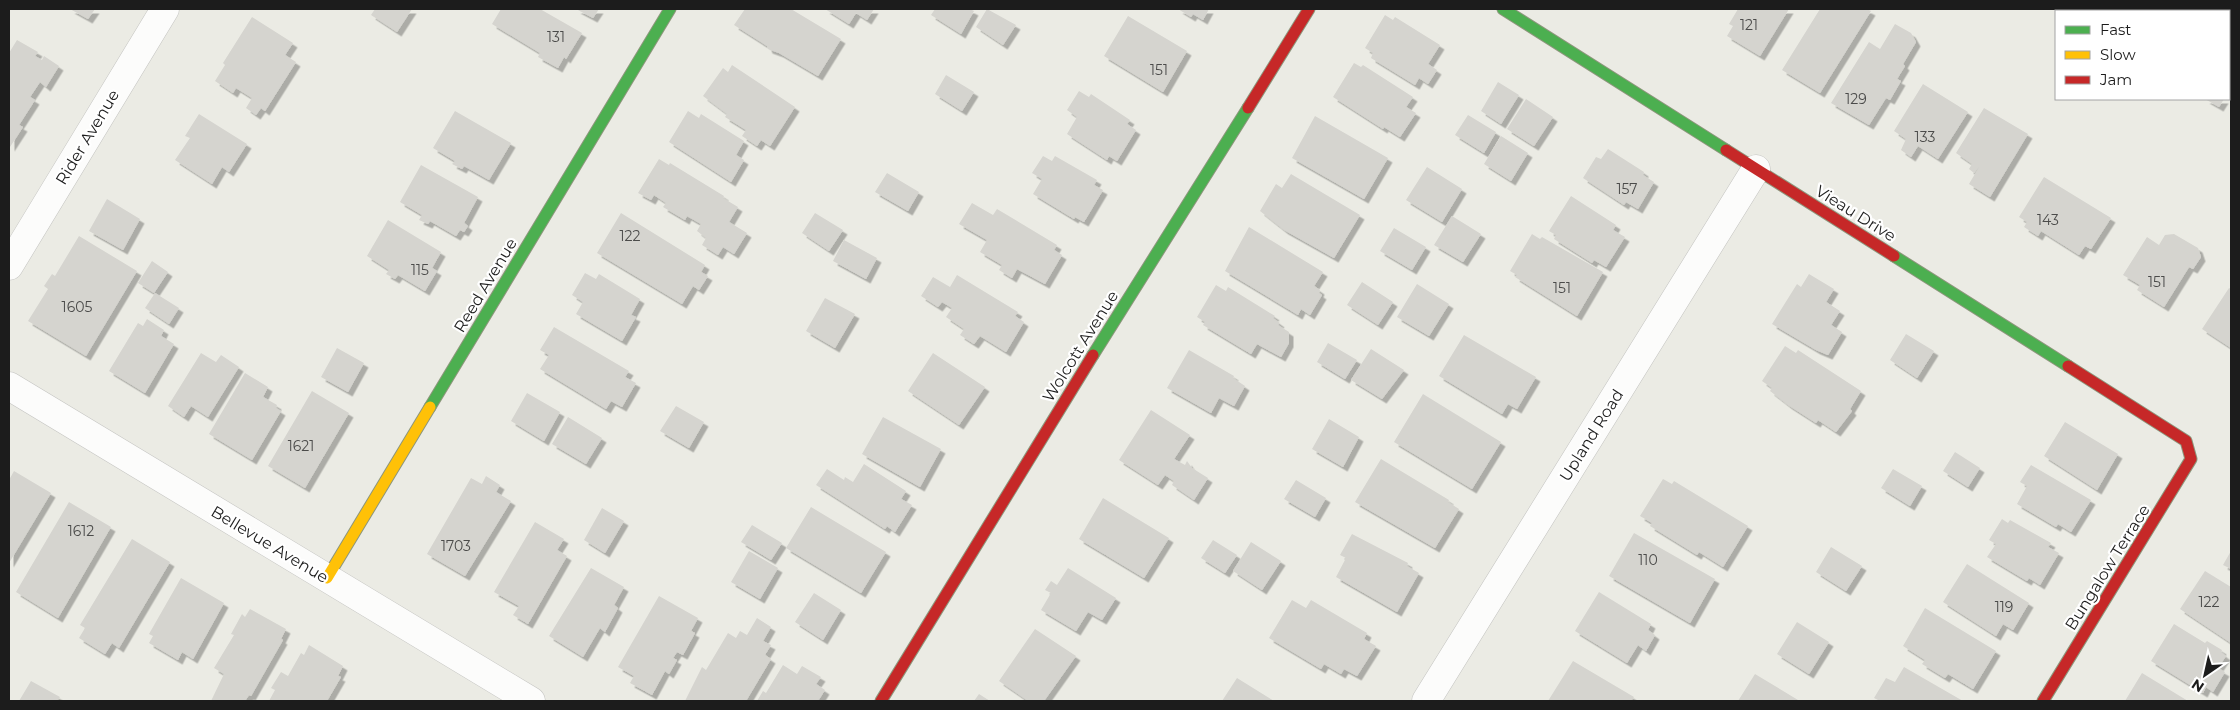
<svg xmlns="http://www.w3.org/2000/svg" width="2240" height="710" font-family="Montserrat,sans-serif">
  <defs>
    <filter id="shadow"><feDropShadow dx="4.5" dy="4.5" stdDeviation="0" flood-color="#0004"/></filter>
  </defs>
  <rect width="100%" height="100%" fill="#ebebe4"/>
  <!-- building -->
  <path fill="#d5d4cf" filter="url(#shadow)" d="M70,9H95L88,19Z
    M375,9H412L397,32L371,15Z
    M501,9H540L582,33L566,59L564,57L558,68L538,57L540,53L492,24Z
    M576,9H599L593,18Z
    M745,9H791L841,39L818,76L779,53L768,49L767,46L734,25Z
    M825,9H874L867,20L856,13L849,24Z
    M935,9H970L974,11L961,34L931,15Z
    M987,9L1016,25L1003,45L976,27Z
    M1178,9H1209L1203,20L1193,14L1191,17Z
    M1738,9H1789L1760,56L1727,36L1733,26L1729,24Z
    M1820,9H1867L1871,11L1820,93L1782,70Z
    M1385,15L1393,20L1395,17L1440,45L1428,64L1437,70L1428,84L1419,78L1415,85L1371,58L1373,53L1365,48Z
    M1128,16L1187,51L1163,92L1104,56Z
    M252,17L293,43L285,55L296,62L265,111L261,108L256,115L246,108L252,98L236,88L233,93L215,81L225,65L223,63Z
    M1895,24L1911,33L1916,42L1903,64L1905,66L1897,79L1901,81L1890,100L1886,98L1869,125L1831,103L1869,42L1880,49Z
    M17,40L38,52L35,56L42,60L44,56L59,66L46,87L40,82L30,97L35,100L19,125L23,127L10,147L9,53Z
    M1354,63L1361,67L1363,65L1413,97L1406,107L1416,113L1400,137L1384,127L1383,129L1333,97Z
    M732,65L795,107L770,146L761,140L757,146L742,136L746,130L725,117L727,114L703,96L723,68L728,72Z
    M946,75L974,92L962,111L935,94Z
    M1498,82L1519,95L1501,124L1481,111Z
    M1923,84L1968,112L1938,159L1918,146L1911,157L1901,150L1906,139L1894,131Z
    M1079,91L1089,97L1091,94L1130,120L1127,124L1136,130L1117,161L1109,156L1107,160L1067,134L1077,117L1067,110Z
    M1526,99L1553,117L1534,146L1507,129Z
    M2205,99H2224L2219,107Z
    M1984,108L2028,134L1990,197L1969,184L1979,167L1974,173L1969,169L1972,164L1956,153Z
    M455,111L511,143L489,180L464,166L462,169L452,164L455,161L433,148Z
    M688,111L699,118L701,114L744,141L736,155L744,160L731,182L669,142Z
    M199,114L247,144L229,172L222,167L212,184L175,160L190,138L185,136Z
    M1468,115L1496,132L1484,153L1455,135Z
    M1315,116L1388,158L1364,199L1292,158Z
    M1501,136L1528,153L1511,181L1484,164Z
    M1608,149L1644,172L1643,175L1654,182L1638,209L1626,202L1624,205L1583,178L1596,157L1601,159Z
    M1043,156L1052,161L1055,156L1097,180L1094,185L1103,190L1084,222L1075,217L1074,219L1033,194L1042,179L1032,173Z
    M659,159L669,165L670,163L724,196L723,198L738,207L729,222L747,233L734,254L723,247L718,255L702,245L706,238L697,231L701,224L687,216L685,220L663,207L666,203L654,195L651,200L638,193Z
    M421,165L478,197L464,223L468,226L464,232L460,230L456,236L430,221L428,224L419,220L422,215L400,202Z
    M1427,167L1462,189L1442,222L1406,200Z
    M887,173L919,192L908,211L875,192Z
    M1291,174L1360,215L1334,258L1284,230L1260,211L1276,184L1282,188Z
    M2044,177L2111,218L2091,249L2085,246L2079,255L2041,231L2038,236L2024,227L2027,222L2019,217Z
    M1571,196L1616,225L1613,230L1625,237L1606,267L1594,260L1592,263L1554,239L1556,235L1549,231Z
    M107,199L140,219L123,250L89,231Z
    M972,203L993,215L997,209L1057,245L1054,250L1062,255L1045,284L1017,269L1012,278L999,270L1002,265L980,252L987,240L959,224Z
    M621,213L705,265L701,272L708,276L699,290L693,286L682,304L597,253Z
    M815,213L843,230L829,251L802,233Z
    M1452,216L1481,234L1463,262L1434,245Z
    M388,220L441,252L432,268L437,271L425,291L398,275L395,279L386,274L389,270L367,256Z
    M1249,227L1323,272L1314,286L1320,290L1319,293L1322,295L1310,315L1301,309L1298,315L1225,271Z
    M1394,228L1426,247L1412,270L1380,251Z
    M1532,234L1540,239L1542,237L1603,272L1577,316L1515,277L1517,275L1510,271Z
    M2174,234L2198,248L2201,257L2193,269L2189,267L2164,307L2137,290L2140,285L2123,275L2147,237L2159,245L2165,235Z
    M79,236L137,271L86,356L28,321L48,289L44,286L52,274L55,276Z
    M844,240L877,258L866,279L833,261Z
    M152,261L168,272L154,293L138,283Z
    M585,273L596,279L599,274L640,299L631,315L636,317L622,341L576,314L583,302L572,295Z
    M1809,274L1834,289L1826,302L1840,311L1831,325L1842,332L1828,355L1816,350L1772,324L1797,284L1801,287Z
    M957,275L1018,312L1015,316L1024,322L1006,352L980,336L974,344L960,335L964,329L946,317L952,308L942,302L938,307L921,296L933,277L950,287Z
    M1362,282L1393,302L1378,325L1347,305Z
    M1417,284L1449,304L1429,336L1397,317Z
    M1216,285L1226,291L1228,287L1275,316L1273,318L1280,323L1278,325L1289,332V343L1281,357L1257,344L1251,354L1203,325L1205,322L1197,317Z
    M2229,288L2231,289V348L2202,329Z
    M155,293L179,308L169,324L145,308Z
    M825,298L855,314L835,348L806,331Z
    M147,319L164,330L161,336L174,344L145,393L109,371L138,323L143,326Z
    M554,327L629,371L625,377L636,383L622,407L611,401L606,409L540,369L549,355L540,350Z
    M1906,334L1934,351L1917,378L1890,360Z
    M1464,335L1536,377L1517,409L1508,404L1502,414L1439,376Z
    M1328,343L1357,360L1345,379L1317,362Z
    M1785,346L1796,353L1798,350L1861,391L1850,409L1852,411L1836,432L1818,420L1816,423L1788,405L1770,391L1772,388L1762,381Z
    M337,348L364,363L348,392L321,377Z
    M1371,349L1404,370L1382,399L1351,380Z
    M1189,350L1234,376L1233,378L1245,386L1234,406L1219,398L1211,413L1167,388Z
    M201,353L216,362L221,355L239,367L208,417L191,406L184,417L168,406Z
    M933,353L985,387L959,425L908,391Z
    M245,373L268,387L263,397L277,405L276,408L281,411L252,460L209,434Z
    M312,391L349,413L305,488L268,466Z
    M527,393L560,412L544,441L511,421Z
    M1423,394L1501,442L1472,489L1394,442Z
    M676,406L704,422L689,448L660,431Z
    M1151,410L1190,435L1174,459L1185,465L1187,461L1192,468L1208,478L1194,500L1172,485L1174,481L1165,475L1158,485L1119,460Z
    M568,417L602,438L586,464L552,444Z
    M883,417L941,449L920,487L862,454Z
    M1329,419L1359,437L1343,467L1312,449Z
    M2065,422L2118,454L2097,490L2044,456Z
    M1955,452L1980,468L1968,487L1943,471Z
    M1381,459L1449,500L1448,502L1459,509L1435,548L1355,502Z
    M864,464L906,491L901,499L912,505L895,532L887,526L885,529L816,485L827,469L844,480L845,477L853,482Z
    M2031,465L2091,500L2071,532L2058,524L2056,527L2017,504L2027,486L2020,482Z
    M1893,469L1922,486L1910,506L1881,488Z
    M14,471L51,493L9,563V480Z
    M486,476L500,485L496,492L511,501L465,576L427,554L471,478L482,484Z
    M1663,479L1672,484L1674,481L1748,526L1723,567L1699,552L1697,555L1650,526L1652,523L1640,516Z
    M1296,480L1326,498L1315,517L1284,499Z
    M1103,498L1169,538L1144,578L1079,539Z
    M69,502L111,527L58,618L16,592Z
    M811,507L886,552L861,593L786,548Z
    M602,508L624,521L605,553L584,540Z
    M2002,519L2008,523L2010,520L2051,543L2048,547L2059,553L2040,585L2029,578L2027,581L1987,557L1996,544L1989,540Z
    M535,522L564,539L557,550L567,556L528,624L513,615L519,606L494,592Z
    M752,525L782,543L771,560L741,542Z
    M1634,533L1715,579L1690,623L1609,576Z
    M1352,534L1408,563L1407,566L1419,573L1397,612L1336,577L1346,558L1340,555Z
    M132,539L170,562L119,648L112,643L105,654L79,638L85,628L80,625Z
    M1213,540L1237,555L1225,573L1201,558Z
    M1251,542L1281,561L1262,590L1233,571Z
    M1831,547L1862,566L1846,591L1816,572Z
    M749,551L778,568L760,599L731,582Z
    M2231,551V569L2223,565Z
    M1967,564L2029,603L2013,630L2003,624L1996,636L1943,602Z
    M591,568L624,587L614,605L618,608L605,632L600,628L583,657L549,636Z
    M1068,568L1116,598L1102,620L1088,612L1076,631L1041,610L1051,593L1045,590L1051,581L1057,585Z
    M2205,571L2231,587V643L2180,609Z
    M181,578L224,603L193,659L182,652L178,660L149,643L153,636L149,634Z
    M1599,592L1651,624L1648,630L1655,635L1646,651L1638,645L1627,663L1575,631Z
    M814,593L841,610L823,640L795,622Z
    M659,596L698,618L691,631L695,633L683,655L677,652L673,658L677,660L669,674L665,671L652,695L630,683L634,676L618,667Z
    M1292,600L1306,608L1311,600L1367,633L1364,639L1376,646L1357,676L1344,669L1341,674L1324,664L1321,669L1269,638Z
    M1925,608L1996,651L1973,689L1948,674L1945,678L1922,664L1925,660L1903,646Z
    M250,609L286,629L281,639L283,640L251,696L249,695L245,701H211L224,674L214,668L234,635L231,634L242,614L245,617Z
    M757,618L771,627L763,641L771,645L765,655L771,659L746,701H685L702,667L706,670L728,633L736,638L740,631L747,635Z
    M1797,622L1829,642L1809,674L1777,654Z
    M2174,624L2205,643L2207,641L2222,650L2221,652L2226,656L2218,668L2225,672L2213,692L2206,687L2203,693L2151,661Z
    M1035,629L1076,656L1044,701H1028L999,681Z
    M309,645L343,666L338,676L341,677L327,701H269L275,690L271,688L281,672L288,676L301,653L304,655Z
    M1573,661L1634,697L1631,701H1548Z
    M783,665L797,674L802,666L821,677L816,684L825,690L818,701H757L763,691L766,693Z
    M1904,667L1963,701H1880L1874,698L1886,678L1895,682Z
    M2142,673L2188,701H2125Z
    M1755,674L1798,700L1797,701H1738Z
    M1237,678L1274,701H1222Z
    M31,681L60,697L57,701H19Z
    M979,694L990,701H974Z"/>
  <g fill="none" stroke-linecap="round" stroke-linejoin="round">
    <!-- street casing -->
    <g stroke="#c3c3c0" stroke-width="29">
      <path id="street" d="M9,266L165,9
        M9,386L531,701
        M1426,701L1756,169"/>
    </g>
    <!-- fast casing -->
    <g stroke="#8d967c" stroke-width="13">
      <path id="fast" d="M1503,9L1726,150
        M1894,256L2068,366
        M1093,355L1248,108
        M430,407L670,9"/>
    </g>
    <!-- slow casing -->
    <g stroke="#8d967c" stroke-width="13">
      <path id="slow" d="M327,578L430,407"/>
    </g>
    <!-- jam casing -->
    <g stroke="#8d967c" stroke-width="13">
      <path id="jam" d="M1248,108L1309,9
        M1726,150L1894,256
        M881,701L1093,355
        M2043,701L2191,459L2186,441L2068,366"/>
    </g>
    <!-- street -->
    <use href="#street" stroke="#fcfcfb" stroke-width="28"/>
    <!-- fast -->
    <use href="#fast" stroke="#4caf50" stroke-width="11"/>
    <!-- slow -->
    <use href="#slow" stroke="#ffc107" stroke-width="11"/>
    <!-- jam -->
    <use href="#jam" stroke="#c62828" stroke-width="11"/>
  </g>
  <g text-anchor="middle" stroke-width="4.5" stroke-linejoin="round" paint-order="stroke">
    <!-- number labels -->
    <g font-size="14" fill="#4b4b4a">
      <text x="1749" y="30">121</text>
      <text x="556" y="42">131</text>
      <text x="1159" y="75">151</text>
      <text x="1856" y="104">129</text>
      <text x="1925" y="142">133</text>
      <text x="1627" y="194">157</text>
      <text x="2048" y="225">143</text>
      <text x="630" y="241">122</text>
      <text x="420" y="275">115</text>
      <text x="2157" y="287">151</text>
      <text x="1562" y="293">151</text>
      <text x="77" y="312">1605</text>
      <text x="301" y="451">1621</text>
      <text x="81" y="536">1612</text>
      <text x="456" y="551">1703</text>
      <text x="1648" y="565">110</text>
      <text x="2209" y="607">122</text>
      <text x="2004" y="612">119</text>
    </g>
    <!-- street labels -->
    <g font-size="16" fill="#1c1c1c" stroke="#fff">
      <text transform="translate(87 137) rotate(-59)" y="6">Rider Avenue</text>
      <text transform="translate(1856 213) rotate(32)" y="6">Vieau Drive</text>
      <text transform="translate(485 285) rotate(-59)" y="6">Reed Avenue</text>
      <text transform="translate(1080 346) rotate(-58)" y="6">Wolcott Avenue</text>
      <text transform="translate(1591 435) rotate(-58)" y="6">Upland Road</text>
      <text transform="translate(270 544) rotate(31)" y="6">Bellevue Avenue</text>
      <text transform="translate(2107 567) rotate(-58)" y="6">Bungalow Terrace</text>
    </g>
  </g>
  <!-- border -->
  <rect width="2240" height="710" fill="none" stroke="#1c1c1c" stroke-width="20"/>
  <!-- legend -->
  <rect x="2055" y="10" width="175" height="90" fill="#ffffff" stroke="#a4a4a4"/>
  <rect x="2065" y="26" width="25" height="8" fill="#4caf50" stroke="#a4a4a4"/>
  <text x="2100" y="35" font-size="15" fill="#1c1c1c">Fast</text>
  <rect x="2065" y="51" width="25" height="8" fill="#ffc107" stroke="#a4a4a4"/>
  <text x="2100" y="60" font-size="15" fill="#1c1c1c">Slow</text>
  <rect x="2065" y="76" width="25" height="8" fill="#c62828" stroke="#a4a4a4"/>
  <text x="2100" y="85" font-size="15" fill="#1c1c1c">Jam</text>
  <!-- north arrow -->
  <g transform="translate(2205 675) rotate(214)" stroke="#ffffff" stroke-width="4" paint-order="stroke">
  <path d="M0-4L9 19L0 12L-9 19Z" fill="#1c1c1c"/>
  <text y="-8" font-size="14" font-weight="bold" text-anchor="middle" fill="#1c1c1c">N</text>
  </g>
</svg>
